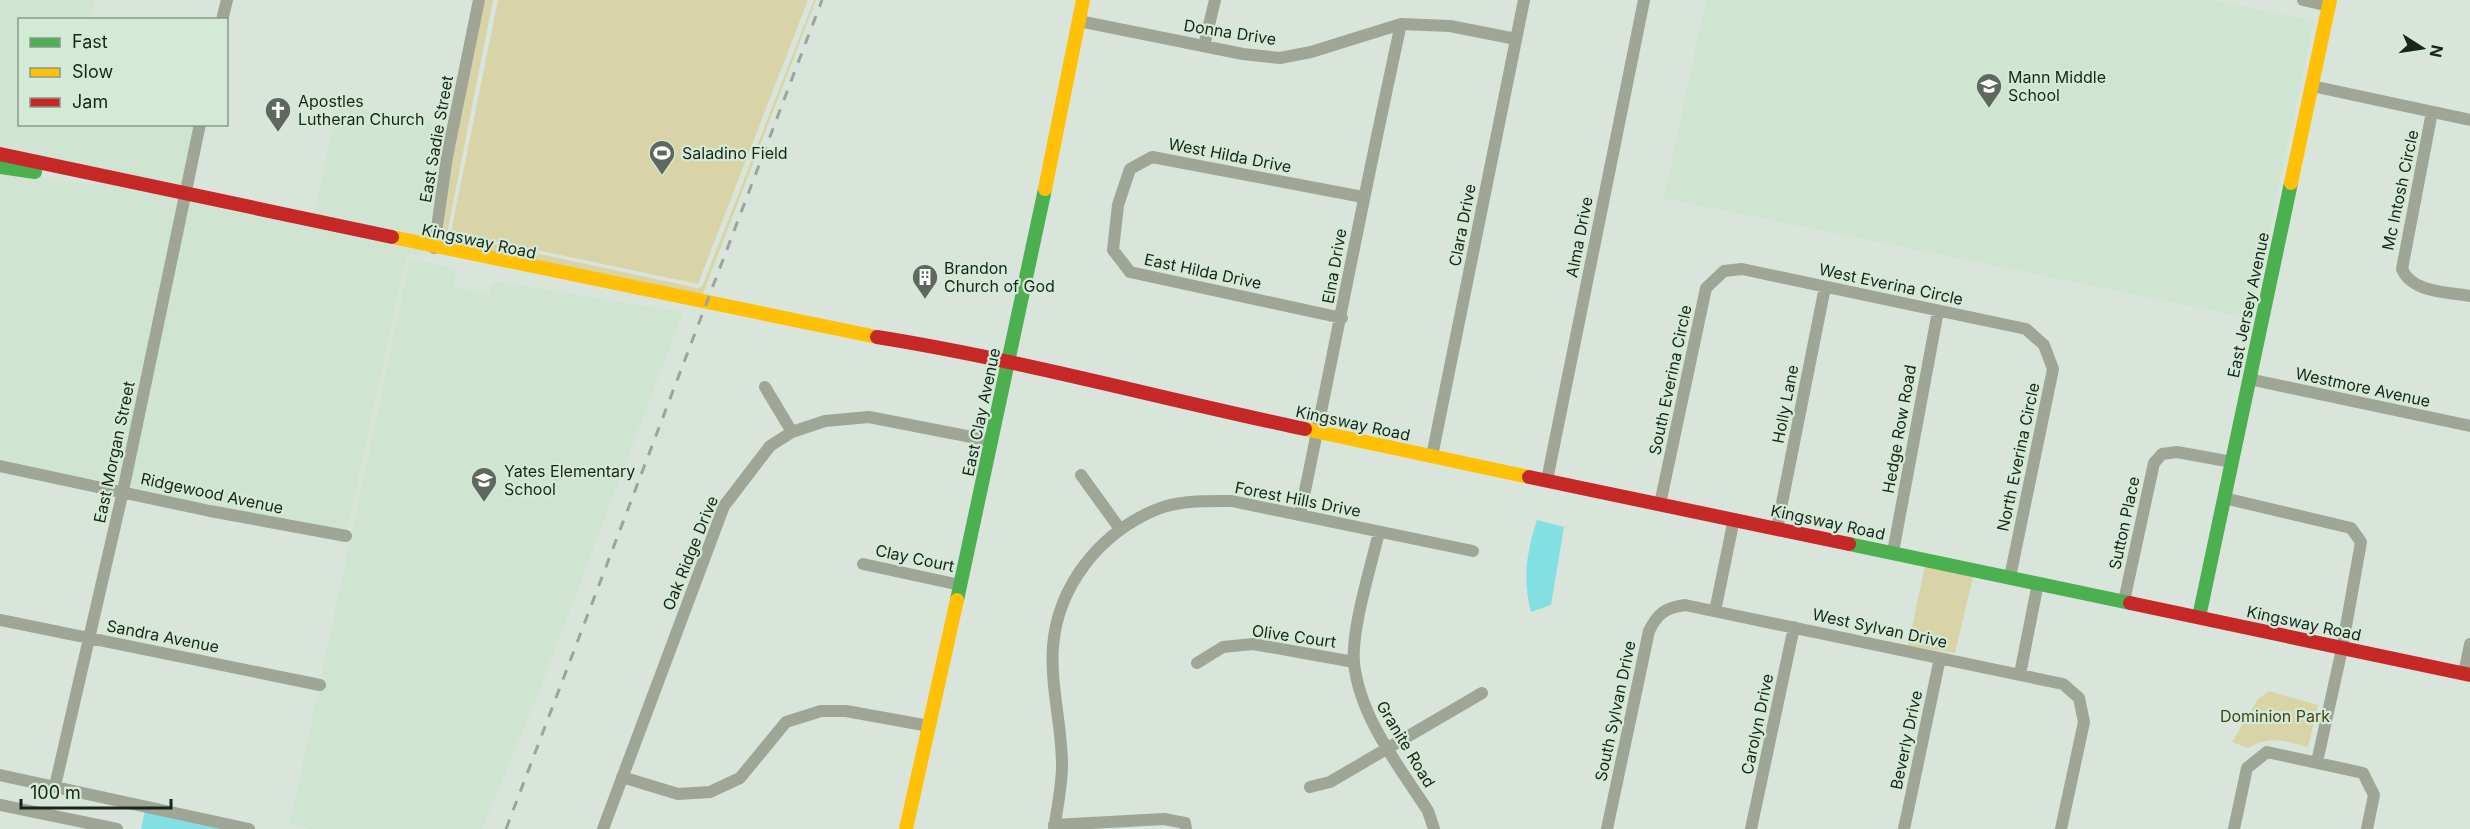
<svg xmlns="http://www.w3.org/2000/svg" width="2470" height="829" font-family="Inter,sans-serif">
  <rect width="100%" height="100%" fill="#d9e5da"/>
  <!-- built -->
  <path fill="#cfe4d1" d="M0,0H94L90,19L20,20V124L194,125L180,189L0,149Z
    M1706,0H2212L2314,21L2250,318L1664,198Z
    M338,104L448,125L426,241L314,214Z
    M0,172L87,184L110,185L178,199L119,484L0,461Z
    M189,202L423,251L422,256L410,254L406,258L347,531L211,506L130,487Z
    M410,259L456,268L454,286L489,294L492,281L683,312L538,694L482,829H309L290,824Z"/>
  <!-- green -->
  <path fill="#d8d4a7" d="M485,0H493L447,234L697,288L702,287L814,0H816L702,296L441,244L453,158Z
    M498,0H808L698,284L451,232Z
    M1925,566L1973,577L1955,653L1908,646Z
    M2269,691L2318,705L2308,747C2285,741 2270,735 2248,748L2232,742L2258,699Z"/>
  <!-- water -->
  <path fill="#82dfe2" d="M1537,520L1564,527L1551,605L1531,612C1522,578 1527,552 1537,520Z
    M145,811L226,829H141Z"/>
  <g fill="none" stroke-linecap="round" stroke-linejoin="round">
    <!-- street -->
    <path stroke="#9fa696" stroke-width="12" d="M2303,0L2329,6
      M222,20L227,0
      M1079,21L1243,54L1280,58L1311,52L1401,24L1450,26L1516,39
      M1204,46L1215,0
      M2312,86L2470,120
      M2432,112L2402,269C2412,293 2448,292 2470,296
      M434,248L447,157L479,0
      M1342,318L1130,272L1113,250L1118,205L1130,169L1152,157L1363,197
      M2249,379L2470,426
      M765,387L792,432
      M1432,456L1524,0
      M0,466L210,511L346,536
      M1081,475L1120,529
      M1547,480L1644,0
      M2224,498L2351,528L2361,542L2342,649L2317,762
      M1660,504L1706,288L1724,271L1742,269L2026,329L2044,345L2053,369L2010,577
      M1300,515C1334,351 1365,187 1401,24
      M1777,528L1825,287
      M1379,532C1371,567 1351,629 1354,663C1360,718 1399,766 1428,811L1434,829
      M1893,552L1938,311
      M863,564L960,585
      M2124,601L2154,463L2162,454L2177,452L2232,462
      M1715,611L1734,519
      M0,620L320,685
      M1197,663L1223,647L1253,644L1354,662
      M2020,674L2038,583
      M2464,674L2470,644
      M0,775L249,829
      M622,777L678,794L710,792L740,778L786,722L821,711H846L929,726
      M55,786L123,491L200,124
      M1310,787L1330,782L1482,693
      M0,805L117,829
      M1054,825L1164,819L1185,823L1186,829
      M603,829L724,506L770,446L792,432L825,421L869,417L992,441
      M1054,829C1057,809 1062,786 1062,765C1062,726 1050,685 1053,646C1058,586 1099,534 1155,510C1179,500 1206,501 1232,501L1473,551
      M1607,829L1649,631C1658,613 1665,608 1685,605L2063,684L2079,698L2084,722L2061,829
      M1751,829L1794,627
      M1904,829L1940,658
      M2234,829L2247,768L2267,752L2363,773L2374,795L2367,829"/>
    <!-- fast -->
    <path stroke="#4caf50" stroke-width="14" d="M0,167L35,172
      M1849,544L2130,603
      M957,600L1045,189
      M2199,617L2291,183"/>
    <!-- slow -->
    <path stroke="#ffc107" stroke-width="14" d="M2291,183L2330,0
      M1045,189L1083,0
      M392,237L877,337
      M1305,429L1529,477
      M906,829L957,600"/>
    <!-- jam -->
    <path stroke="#c62828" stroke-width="14" d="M0,154L392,237
      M877,337C1021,360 1162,399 1305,429
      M1529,477L1849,544
      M2130,603L2470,675"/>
    <!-- rail -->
    <path stroke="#9da499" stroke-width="3" stroke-dasharray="10 10" stroke-linecap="butt" d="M506,829L822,0"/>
  </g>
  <!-- icons -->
  <defs>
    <g id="school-pin" transform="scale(1.35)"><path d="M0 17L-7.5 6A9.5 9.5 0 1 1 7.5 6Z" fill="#5e685e" stroke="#d3ebd6"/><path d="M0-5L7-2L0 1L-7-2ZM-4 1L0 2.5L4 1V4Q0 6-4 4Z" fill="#fff"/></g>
    <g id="church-pin" transform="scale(1.35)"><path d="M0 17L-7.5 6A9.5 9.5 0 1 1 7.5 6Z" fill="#5e685e" stroke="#d3ebd6"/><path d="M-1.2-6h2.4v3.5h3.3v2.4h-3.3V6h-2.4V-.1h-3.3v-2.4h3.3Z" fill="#fff"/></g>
    <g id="stadium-pin" transform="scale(1.35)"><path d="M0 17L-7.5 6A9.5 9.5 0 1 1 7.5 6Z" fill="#5e685e" stroke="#d3ebd6"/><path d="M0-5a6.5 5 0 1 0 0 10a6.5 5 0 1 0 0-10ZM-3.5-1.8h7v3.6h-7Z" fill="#fff"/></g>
    <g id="building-pin" transform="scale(1.35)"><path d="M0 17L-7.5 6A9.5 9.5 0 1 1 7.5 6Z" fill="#5e685e" stroke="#d3ebd6"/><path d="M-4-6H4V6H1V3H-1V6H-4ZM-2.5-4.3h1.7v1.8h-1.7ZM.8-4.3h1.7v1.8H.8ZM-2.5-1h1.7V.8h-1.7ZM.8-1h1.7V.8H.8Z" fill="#fff"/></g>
  </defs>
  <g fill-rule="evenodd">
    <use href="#school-pin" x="1989" y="86"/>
    <use href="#church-pin" x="278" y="110"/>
    <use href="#stadium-pin" x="662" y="153"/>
    <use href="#building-pin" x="925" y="277"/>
    <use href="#school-pin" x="484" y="480"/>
  </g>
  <g text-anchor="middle" stroke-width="4.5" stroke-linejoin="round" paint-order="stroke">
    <!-- street labels -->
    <g font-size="16" fill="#1b241c" stroke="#d3ebd6">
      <text transform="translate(1230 32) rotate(9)" y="6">Donna Drive</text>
      <text transform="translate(436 139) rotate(-80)" y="6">East Sadie Street</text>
      <text transform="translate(1230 155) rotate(11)" y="6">West Hilda Drive</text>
      <text transform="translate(2400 190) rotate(-78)" y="6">Mc Intosh Circle</text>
      <text transform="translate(1462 225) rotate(-79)" y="6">Clara Drive</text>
      <text transform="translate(1579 237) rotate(-79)" y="6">Alma Drive</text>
      <text transform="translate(479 241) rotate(12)" y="6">Kingsway Road</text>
      <text transform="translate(1334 266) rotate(-80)" y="6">Elna Drive</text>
      <text transform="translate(1203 271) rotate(12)" y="6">East Hilda Drive</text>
      <text transform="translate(1891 284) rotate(12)" y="6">West Everina Circle</text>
      <text transform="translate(2248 305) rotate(-78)" y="6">East Jersey Avenue</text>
      <text transform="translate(1670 380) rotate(-78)" y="6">South Everina Circle</text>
      <text transform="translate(2363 387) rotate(12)" y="6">Westmore Avenue</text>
      <text transform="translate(1785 404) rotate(-79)" y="6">Holly Lane</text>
      <text transform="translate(981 412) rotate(-78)" y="6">East Clay Avenue</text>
      <text transform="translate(1353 423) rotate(12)" y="6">Kingsway Road</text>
      <text transform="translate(1899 429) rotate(-80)" y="6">Hedge Row Road</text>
      <text transform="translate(114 452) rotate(-78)" y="6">East Morgan Street</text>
      <text transform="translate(2018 457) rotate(-78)" y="6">North Everina Circle</text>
      <text transform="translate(212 493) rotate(12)" y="6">Ridgewood Avenue</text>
      <text transform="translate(1298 499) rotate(11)" y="6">Forest Hills Drive</text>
      <text transform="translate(1828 522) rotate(12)" y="6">Kingsway Road</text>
      <text transform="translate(2124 523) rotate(-78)" y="6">Sutton Place</text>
      <text transform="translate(690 553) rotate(-68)" y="6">Oak Ridge Drive</text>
      <text transform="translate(915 558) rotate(12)" y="6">Clay Court</text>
      <text transform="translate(2304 623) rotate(12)" y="6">Kingsway Road</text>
      <text transform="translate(1880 628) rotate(12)" y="6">West Sylvan Drive</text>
      <text transform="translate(163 636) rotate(11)" y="6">Sandra Avenue</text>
      <text transform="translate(1294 636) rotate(8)" y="6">Olive Court</text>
      <text transform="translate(1615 711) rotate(-78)" y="6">South Sylvan Drive</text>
      <text transform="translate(1757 724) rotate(-78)" y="6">Carolyn Drive</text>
      <text transform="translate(1906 740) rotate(-78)" y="6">Beverly Drive</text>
      <text transform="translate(1406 744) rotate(59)" y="6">Granite Road</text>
    </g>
    <!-- poi labels -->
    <g font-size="16" fill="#1b241c" stroke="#d3ebd6" text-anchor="start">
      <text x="2008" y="83">Mann Middle<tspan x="2008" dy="18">School</tspan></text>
      <text x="298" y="107">Apostles<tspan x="298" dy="18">Lutheran Church</tspan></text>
      <text x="682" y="159">Saladino Field</text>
      <text x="944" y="274">Brandon<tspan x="944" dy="18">Church of God</tspan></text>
      <text x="504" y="477">Yates Elementary<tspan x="504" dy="18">School</tspan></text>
    </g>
    <!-- park labels -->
    <g font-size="16" fill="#4a401a" stroke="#d3ebd6">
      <text x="2275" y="722">Dominion Park</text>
    </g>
  </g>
  <!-- legend -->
  <rect x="18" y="18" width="210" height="108" fill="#d3ebd6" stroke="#899b8c" stroke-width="1.5"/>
  <rect x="30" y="38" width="30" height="9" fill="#4caf50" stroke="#899b8c" stroke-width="1.5"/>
  <text x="72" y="48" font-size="18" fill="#1b241c">Fast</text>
  <rect x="30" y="68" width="30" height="9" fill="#ffc107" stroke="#899b8c" stroke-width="1.5"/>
  <text x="72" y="78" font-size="18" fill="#1b241c">Slow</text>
  <rect x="30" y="98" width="30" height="9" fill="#c62828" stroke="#899b8c" stroke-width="1.5"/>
  <text x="72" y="108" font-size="18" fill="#1b241c">Jam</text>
  <!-- north arrow -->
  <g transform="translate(2422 48) rotate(102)" stroke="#d3ebd6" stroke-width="4.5" paint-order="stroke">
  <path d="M0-4.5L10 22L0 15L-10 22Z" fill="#1b241c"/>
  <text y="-9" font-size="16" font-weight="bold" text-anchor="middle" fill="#1b241c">N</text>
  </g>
  <!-- scale -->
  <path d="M21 799v9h150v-9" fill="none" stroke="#1b241c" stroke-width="3"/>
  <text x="30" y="799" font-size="18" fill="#1b241c" stroke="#d3ebd6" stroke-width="4.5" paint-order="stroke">100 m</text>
</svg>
